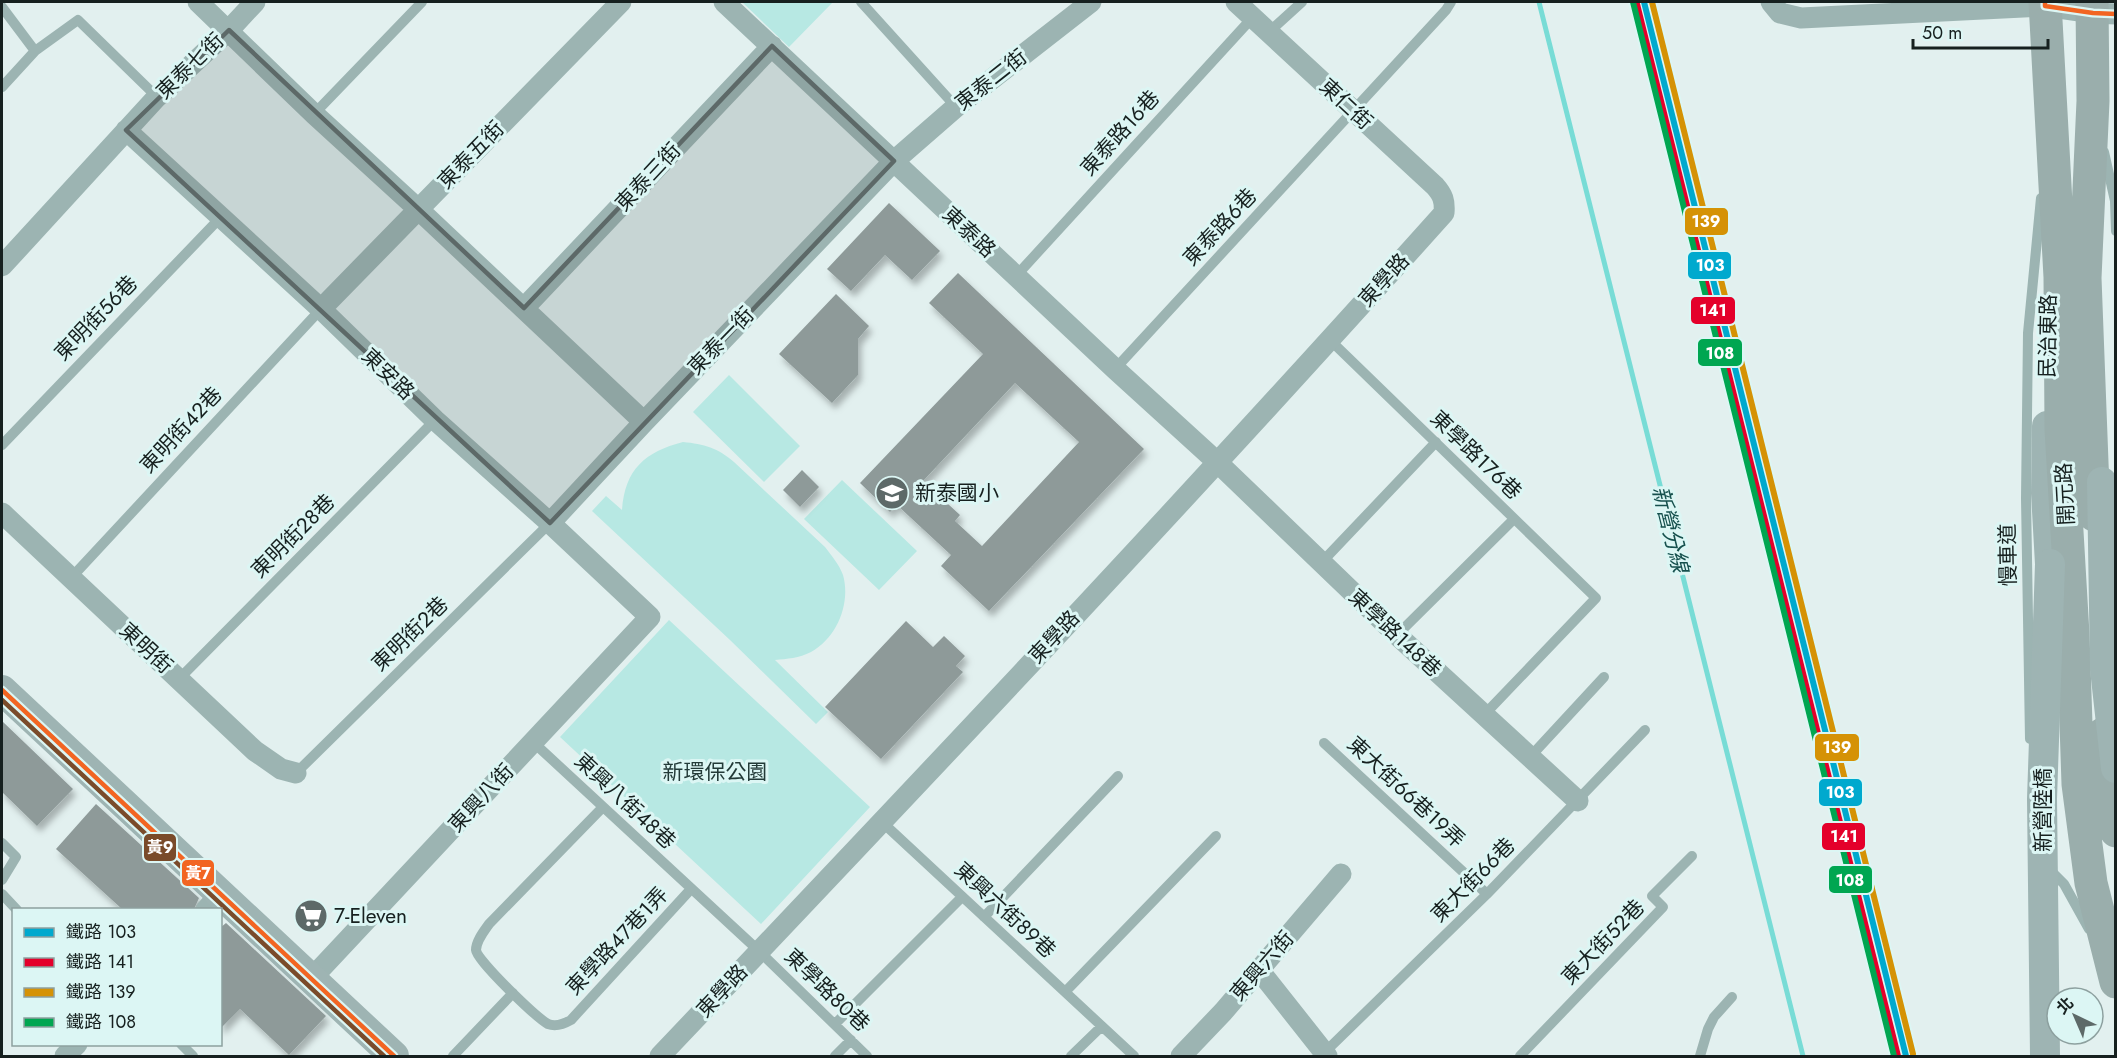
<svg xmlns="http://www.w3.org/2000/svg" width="2117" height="1058" font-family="Jost,'Noto Sans TC',sans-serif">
  <defs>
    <filter id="shadow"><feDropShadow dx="3.5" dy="6" stdDeviation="3" flood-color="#0004"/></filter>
  </defs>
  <rect width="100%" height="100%" fill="#e2f0ef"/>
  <!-- green -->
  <path fill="#b7e8e3" d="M742,2H833L789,47Z
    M729,375L800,446L764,482L693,412Z
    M683,442C704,444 718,448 734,462L825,547C831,555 839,564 843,575C851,603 837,638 811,652C799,658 787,659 775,660L828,712L816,724L730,640L592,511L606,496L622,510C625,469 645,452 683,442Z
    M842,480L917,551L879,590L804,519Z
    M669,620L870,807L761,924L560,737Z"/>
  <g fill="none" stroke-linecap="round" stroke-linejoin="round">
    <!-- stream -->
    <path stroke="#78dcd6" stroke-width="5" d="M1539,2L1803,1056"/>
  </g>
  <!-- building -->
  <path fill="#8e9a99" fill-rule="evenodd" filter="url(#shadow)" d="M889,203L940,251L912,280L885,255L851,291L827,269Z
    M958,273L1144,449L989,611L941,566L951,555L897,505L890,512L860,483L983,354L929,303ZM1015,383L1079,442L982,546L955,521L960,515L923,481Z
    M836,294L869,326L858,339V375L832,403L779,354Z
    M802,470L819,487L800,507L783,490Z
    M906,621L933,647L944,636L965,656L956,666L963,672L881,759L825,707Z
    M2,721L73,789L37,826L2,792Z
    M96,804L199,898L194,909H122L56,849Z
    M226,923L326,1016L289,1055L240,1009L220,1029V928Z"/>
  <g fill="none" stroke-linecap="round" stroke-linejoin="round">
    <!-- lane -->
    <path stroke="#9cb4b2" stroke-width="10" d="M861,2L956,107
      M2,7L35,51L2,87
      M1269,32L1302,2
      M35,51L78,20L157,97
      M314,114L422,2
      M2104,152L2115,201L2116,231
      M1016,276L1253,17
      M1330,340L1596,598L1484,715
      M1115,369L1446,10L1451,2
      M2,445L220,218
      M1321,563L1436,442
      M71,578L321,309
      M1397,635L1514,519
      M179,679L435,420
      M2030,739L2026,498L2028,333L2041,198
      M533,742L759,951L867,1056
      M1324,743L1487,894
      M1530,757L1604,677
      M296,773L550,523
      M603,807L489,924C484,931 476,941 476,950C477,961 537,1018 548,1024C556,1027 564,1024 571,1020L691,889
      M882,822L1134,1056
      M2,843L16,857L2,880
      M2048,868L2064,884L2089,929
      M2,894L17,910
      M984,917L1118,776
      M1065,992L1216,836
      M835,1024L962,897
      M181,1044L193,1056
      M1324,1053L1487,894L1645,730
      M453,1056L513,993
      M835,1056L851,1040
      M1071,1056L1101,1027
      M1520,1056L1663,907L1652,896L1692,856
      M1700,1056L1708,1029L1714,1017L1732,997"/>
    <!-- street -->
    <path stroke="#9cb4b2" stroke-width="21" d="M198,2L314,114L418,209L644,422
      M724,2L1115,369L1216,461L1397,635L1578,801
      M1771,2L1780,13L1801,18L2045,6L2093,13L2116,14
      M126,130L321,309L435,420L550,523L650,617L311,979
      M2,266L157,97L229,30L255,2
      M524,308L772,46
      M321,309L621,2
      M2,513L255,751L281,769L296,773
      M550,523L644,422L894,161L956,107L1091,2
      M206,910L220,894
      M1259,970L1327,1056
      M65,1056L77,1044
      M660,1056C924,778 1188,499 1444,213C1445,201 1443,195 1435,186L1236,2
      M1181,1056L1223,1012L1341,874"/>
    <!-- secondary -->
    <path stroke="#9eb4b3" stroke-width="30" d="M2047,426L2046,493L2050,564
      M2,690L394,1056"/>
    <!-- primary -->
    <path stroke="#9aaeac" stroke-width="33" d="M2045,2L2060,277L2061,429L2073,634L2078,784L2091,883L2116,982
      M2092,2L2093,101L2085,278L2094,515
      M2103,734L2104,754L2116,831"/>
    <!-- secondary-bridge -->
    <path stroke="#9eb4b3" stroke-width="30" d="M2102,482L2105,669L2116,768
      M2045,1056L2042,799L2050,564"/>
    <!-- bus-1 casing -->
    <g stroke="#dcf6f4" stroke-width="9">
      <path id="bus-1" d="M2045,2V6L2093,13L2116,14
        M2,690L394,1056"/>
    </g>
    <!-- bus-2 casing -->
    <g stroke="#dcf6f4" stroke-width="9">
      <path id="bus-2" d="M2,700L384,1056"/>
    </g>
    <!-- bus-1 -->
    <use href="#bus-1" stroke="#f26522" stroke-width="4.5"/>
    <!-- bus-2 -->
    <use href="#bus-2" stroke="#7a4b2a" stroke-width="4.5"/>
    <!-- rail-1 casing -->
    <g stroke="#dcf6f4" stroke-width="10">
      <path id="rail-1" d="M1644,2L1906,1056"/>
    </g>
    <!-- rail-2 casing -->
    <g stroke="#dcf6f4" stroke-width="10">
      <path id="rail-2" d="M1637,4L1898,1056"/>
    </g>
    <!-- rail-3 casing -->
    <g stroke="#dcf6f4" stroke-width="10">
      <path id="rail-3" d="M1652,2L1913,1054"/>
    </g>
    <!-- rail-4 casing -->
    <g stroke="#dcf6f4" stroke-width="10">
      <path id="rail-4" d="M1633,2L1894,1056"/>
    </g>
    <!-- rail-1 -->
    <use href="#rail-1" stroke="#00a9ce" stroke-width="6"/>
    <!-- rail-2 -->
    <use href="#rail-2" stroke="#e4002b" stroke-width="6"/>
    <!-- rail-3 -->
    <use href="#rail-3" stroke="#d59205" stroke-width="6"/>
    <!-- rail-4 -->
    <use href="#rail-4" stroke="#00a651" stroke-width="6"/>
  </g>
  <!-- marked area -->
  <path fill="#5d6968" fill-opacity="0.2" stroke="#5d6968" stroke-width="4.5" stroke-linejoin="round" d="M229,30L524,308L772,46L894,161L550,523L126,130Z"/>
  <!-- icons -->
  <defs>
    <g id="school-disc" transform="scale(1.725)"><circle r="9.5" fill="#5d6968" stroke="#dcf6f4"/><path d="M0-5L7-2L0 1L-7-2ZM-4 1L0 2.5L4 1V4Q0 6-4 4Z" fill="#fff"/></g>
    <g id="supermarket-disc" transform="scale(1.725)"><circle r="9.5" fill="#5d6968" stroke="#dcf6f4"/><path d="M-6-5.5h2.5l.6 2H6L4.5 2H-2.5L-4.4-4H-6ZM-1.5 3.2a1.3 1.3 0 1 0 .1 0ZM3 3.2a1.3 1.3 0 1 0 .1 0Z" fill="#fff"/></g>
  </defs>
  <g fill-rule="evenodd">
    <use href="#school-disc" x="892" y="493"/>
    <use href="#supermarket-disc" x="311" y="916"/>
  </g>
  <g text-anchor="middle" stroke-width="6" stroke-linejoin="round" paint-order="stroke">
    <!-- street labels -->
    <g font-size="21" fill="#16201f" stroke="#dcf6f4">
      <text transform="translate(190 66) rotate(-44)" y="7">東泰七街</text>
      <text transform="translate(991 80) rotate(-38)" y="7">東泰二街</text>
      <text transform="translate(1346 104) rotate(43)" y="7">東仁街</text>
      <text transform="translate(1120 133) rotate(-48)" y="7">東泰路16巷</text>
      <text transform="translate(471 155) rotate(-46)" y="7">東泰五街</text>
      <text transform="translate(648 177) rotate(-47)" y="7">東泰三街</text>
      <text transform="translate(1220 227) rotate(-47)" y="7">東泰路6巷</text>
      <text transform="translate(969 232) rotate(43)" y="7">東泰路</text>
      <text transform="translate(1384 280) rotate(-48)" y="7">東學路</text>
      <text transform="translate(96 318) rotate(-46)" y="7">東明街56巷</text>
      <text transform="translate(2048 336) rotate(-89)" y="7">民治東路</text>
      <text transform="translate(721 341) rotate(-46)" y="7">東泰一街</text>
      <text transform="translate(388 374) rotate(44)" y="7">東安路</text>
      <text transform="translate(181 430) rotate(-47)" y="7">東明街42巷</text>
      <text transform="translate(1476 455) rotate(44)" y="7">東學路176巷</text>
      <text transform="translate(2065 494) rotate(-93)" y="7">開元路</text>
      <text transform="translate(293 536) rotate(-45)" y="7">東明街28巷</text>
      <text transform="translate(2008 555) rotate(-91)" y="7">慢車道</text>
      <text transform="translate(1395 633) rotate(43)" y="7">東學路148巷</text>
      <text transform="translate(410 634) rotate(-44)" y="7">東明街2巷</text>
      <text transform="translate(1054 637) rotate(-47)" y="7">東學路</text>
      <text transform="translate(146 648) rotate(43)" y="7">東明街</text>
      <text transform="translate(1406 792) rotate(43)" y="7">東大街66巷19弄</text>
      <text transform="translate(481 798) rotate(-47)" y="7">東興八街</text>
      <text transform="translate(625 801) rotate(43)" y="7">東興八街48巷</text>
      <text transform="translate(2043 810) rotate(-90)" y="7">新營陸橋</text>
      <text transform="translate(1473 880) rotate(-45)" y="7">東大街66巷</text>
      <text transform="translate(1005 910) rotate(43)" y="7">東興六街89巷</text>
      <text transform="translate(617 941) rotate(-47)" y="7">東學路47巷1弄</text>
      <text transform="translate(1603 942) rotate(-46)" y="7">東大街52巷</text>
      <text transform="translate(1262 966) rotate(-49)" y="7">東興六街</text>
      <text transform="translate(827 990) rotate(44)" y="7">東學路80巷</text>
      <text transform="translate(722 991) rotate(-47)" y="7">東學路</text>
    </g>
    <!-- poi labels -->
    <g font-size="21" fill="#16201f" stroke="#dcf6f4" text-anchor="start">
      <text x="915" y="500">新泰國小</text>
      <text x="334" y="923">7-Eleven</text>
    </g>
    <!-- park labels -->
    <g font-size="21" fill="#233a38" stroke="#dcf6f4">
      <text x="715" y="779">新環保公園</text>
    </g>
    <!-- water labels -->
    <g font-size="22" font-style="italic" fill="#16504d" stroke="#dcf6f4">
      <text transform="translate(1671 529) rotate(76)" y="8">新營分線</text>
    </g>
  </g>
  <g stroke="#dcf6f4" stroke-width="2">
    <rect x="1684" y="207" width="45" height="29" rx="6" fill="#d59205"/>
    <rect x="1687" y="251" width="45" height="29" rx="6" fill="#00a9ce"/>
    <rect x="1690" y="296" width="46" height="29" rx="6" fill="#e4002b"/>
    <rect x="1697" y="338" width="46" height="29" rx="6" fill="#00a651"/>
    <rect x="1814" y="733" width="46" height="29" rx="6" fill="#d59205"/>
    <rect x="1818" y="778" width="45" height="29" rx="6" fill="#00a9ce"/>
    <rect x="1821" y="822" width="45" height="29" rx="6" fill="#e4002b"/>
    <rect x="143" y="833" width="34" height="29" rx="6" fill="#7a4b2a"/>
    <rect x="181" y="859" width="34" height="28" rx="6" fill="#f26522"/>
    <rect x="1828" y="865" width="45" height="29" rx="6" fill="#00a651"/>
  </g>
  <g font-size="16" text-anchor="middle" font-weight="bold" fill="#fff">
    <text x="1706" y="227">139</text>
    <text x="1710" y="271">103</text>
    <text x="1713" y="316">141</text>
    <text x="1720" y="359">108</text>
    <text x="1837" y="753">139</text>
    <text x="1840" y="798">103</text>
    <text x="1844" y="842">141</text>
    <text x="160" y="853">黃9</text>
    <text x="198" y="879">黃7</text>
    <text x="1850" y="886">108</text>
  </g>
  <!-- border -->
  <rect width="2117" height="1058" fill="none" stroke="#16201f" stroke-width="6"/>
  <!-- legend -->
  <rect x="12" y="908" width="210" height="138" fill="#dcf6f4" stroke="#8da09f" stroke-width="1.5"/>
  <rect x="24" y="928" width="30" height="9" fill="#00a9ce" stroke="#8da09f" stroke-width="1.5"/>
  <text x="66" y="938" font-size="18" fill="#16201f">鐵路 103</text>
  <rect x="24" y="958" width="30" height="9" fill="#e4002b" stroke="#8da09f" stroke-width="1.5"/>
  <text x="66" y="968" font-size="18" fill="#16201f">鐵路 141</text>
  <rect x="24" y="988" width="30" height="9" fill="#d59205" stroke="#8da09f" stroke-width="1.5"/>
  <text x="66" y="998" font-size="18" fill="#16201f">鐵路 139</text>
  <rect x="24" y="1018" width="30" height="9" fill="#00a651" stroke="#8da09f" stroke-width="1.5"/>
  <text x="66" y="1028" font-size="18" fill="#16201f">鐵路 108</text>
  <!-- north arrow -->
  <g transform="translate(2075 1016) rotate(316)"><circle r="28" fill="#dcf6f4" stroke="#8da09f" stroke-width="1.5"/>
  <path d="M0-4.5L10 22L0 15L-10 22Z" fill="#5d6968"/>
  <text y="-9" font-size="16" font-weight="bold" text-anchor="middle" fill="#16201f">北</text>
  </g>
  <!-- scale -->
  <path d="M1913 39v9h135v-9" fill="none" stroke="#16201f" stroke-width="3"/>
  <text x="1922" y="39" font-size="18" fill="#16201f" stroke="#dcf6f4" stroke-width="4.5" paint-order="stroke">50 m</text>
</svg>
